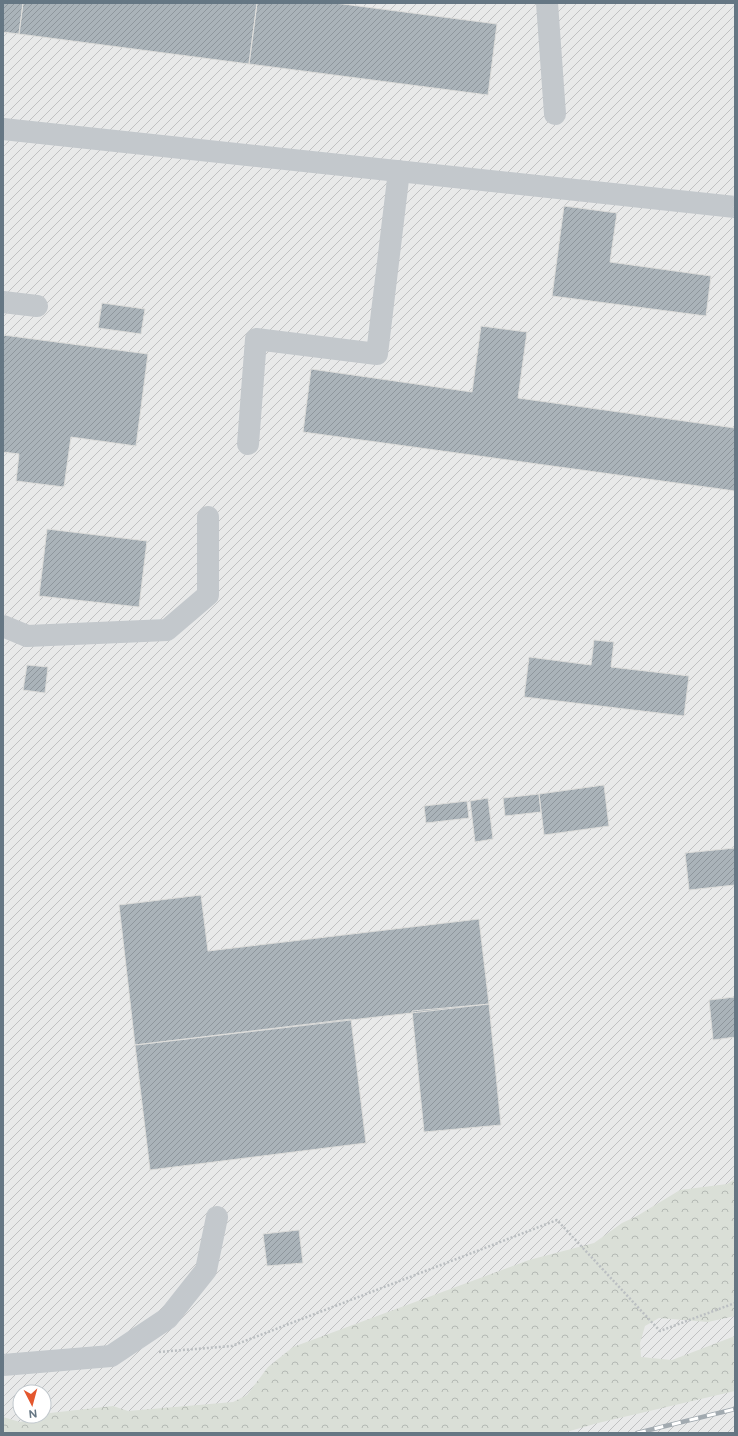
<svg xmlns="http://www.w3.org/2000/svg" width="738" height="1436" font-family="Figtree,sans-serif">
  <defs>
    <pattern id="industrial-furrows" width="10" height="10" patternUnits="userSpaceOnUse"><rect width="10" height="10" fill="#e8e9e9"/><path d="M-1 1l2-2M0 10L10 0M9 11l2-2" fill="none" stroke="#c0c1c2"/></pattern>
    <pattern id="forest-crowns" width="20" height="18" patternUnits="userSpaceOnUse"><rect width="20" height="18" fill="#dadfd7"/><path d="M2 6a3 3 0 1 1 6 0M12 15a3 3 0 1 1 6 0" fill="none" stroke="#b4b9b4"/></pattern>
    <pattern id="building-hatch" width="6" height="6" patternUnits="userSpaceOnUse"><rect width="6" height="6" fill="#aab3b9"/><path d="M-1 1l2-2M0 6l6-6M5 7l2-2" fill="none" stroke="#8e969c"/></pattern>
  </defs>
  <rect width="100%" height="100%" fill="#fafaf8"/>
  <!-- industrial -->
  <path fill="url(#industrial-furrows)" fill-rule="evenodd" d="M3,3H735V1433H3ZM20,1392H44V1416H20Z"/>
  <!-- forest -->
  <path fill="url(#forest-crowns)" d="M735,1179V1316L708,1322L659,1318L645,1326L640,1343L641,1357L672,1360L735,1336V1391L598,1423L563,1433H3V1417L20,1422L44,1416L50,1413L113,1406L128,1411L233,1402L247,1395L268,1367L293,1347L529,1260L594,1243L622,1223L637,1216L680,1190L727,1184Z"/>
  <!-- building -->
  <path fill="url(#building-hatch)" stroke="#dcdcda" d="M3,3H23L19,34L3,32Z
    M23,3H257L249,64L19,34Z
    M257,3H335L497,24L488,95L249,64Z
    M564,206L617,213L610,262L711,276L706,316L552,296Z
    M102,303L145,309L141,334L98,328Z
    M481,326L527,332L518,398L735,428V491L303,432L311,369L472,392Z
    M3,335L148,354L136,446L71,437L64,487L16,481L19,454L3,452Z
    M47,529L147,541L139,607L39,596Z
    M594,640L614,642L611,667L689,676L684,716L524,697L529,657L591,665Z
    M27,665L48,667L45,693L23,690Z
    M604,785L609,826L544,835L539,794Z
    M539,794L541,812L505,816L503,798Z
    M488,798L493,839L475,842L470,801Z
    M467,801L469,818L426,823L424,806Z
    M735,848V885L689,890L685,853Z
    M201,895L208,951L479,919L489,1004L135,1045L119,905Z
    M735,997V1037L713,1040L709,1000Z
    M489,1004L501,1125L424,1132L412,1011Z
    M351,1019L366,1143L150,1170L135,1045Z
    M299,1230L303,1263L267,1266L263,1234Z"/>
  <g fill="none" stroke-linecap="round" stroke-linejoin="round">
    <!-- path -->
    <path stroke="#bbbfc2" stroke-width="2.5" stroke-dasharray="2 2" stroke-linecap="butt" d="M159,1352L232,1346L557,1220L660,1331L735,1303"/>
    <!-- minor -->
    <path stroke="#c3c8cc" stroke-width="22" d="M547,3L555,114
      M3,129L735,207
      M3,302L37,306
      M248,444L256,339L377,354L399,171
      M3,626L27,636L167,630L208,595V517
      M3,1365L111,1356L168,1318L206,1270L217,1217"/>
    <!-- rail casing -->
    <g stroke="#a2aab0" stroke-width="4.5">
      <path id="rail" d="M637,1433L735,1409"/>
    </g>
    <!-- rail -->
    <use href="#rail" stroke="#fff" stroke-width="3" stroke-dasharray="9" stroke-linecap="butt"/>
  </g>
  <!-- border -->
  <rect width="738" height="1436" fill="none" stroke="#657683" stroke-width="8"/>
  <!-- north arrow -->
  <g transform="translate(32 1404) rotate(174)"><circle r="19" fill="#ffffff" stroke="#c1c8cd"/>
  <path d="M0-3L7 15L0 10L-7 15Z" fill="#e4572e"/>
  <text y="-6" font-size="11" font-weight="bold" text-anchor="middle" fill="#657683">N</text>
  </g>
</svg>
